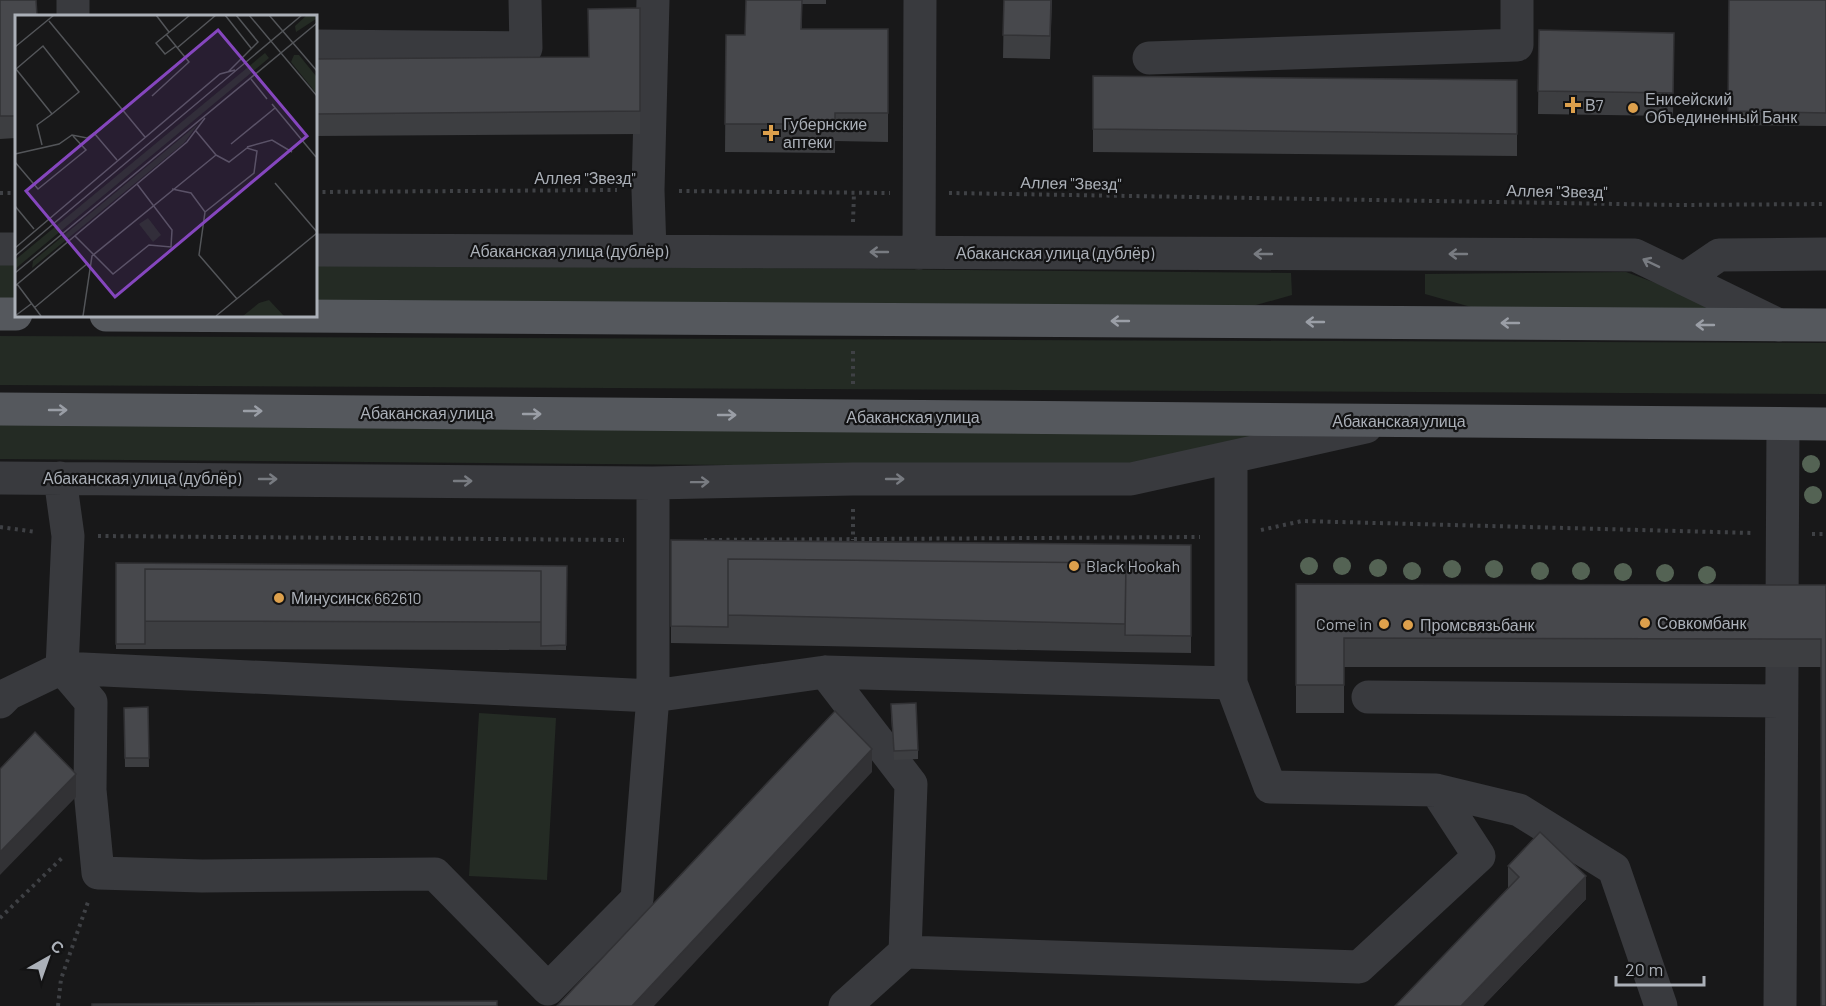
<svg xmlns="http://www.w3.org/2000/svg" width="1826" height="1006" font-family="Barlow,sans-serif">
  <rect width="100%" height="100%" fill="#181819"/>
  <!-- green -->
  <path fill="#242b24" d="M0,261H16V298H0Z
    M315,264L1291,273L1292,295L1235,311L315,301Z
    M1626,272L1726,309L1485,311L1425,294V274Z
    M0,336L1826,343V394L0,385Z
    M0,421L1276,432L1108,468L0,459Z
    M479,713L556,718L547,880L469,876Z"/>
  <g fill="none" stroke-linecap="round" stroke-linejoin="round">
    <!-- path -->
    <path stroke="#3f4145" stroke-width="4" stroke-dasharray="3 4.5" stroke-linecap="butt" d="M679,191L890,193
      M315,192L617,190
      M0,193H16
      M949,193L1679,205L1826,204
      M853,222L854,193
      M853,384V350
      M853,509V540
      M0,527L36,532
      M1261,530L1302,521L1753,533
      M1812,534H1826
      M98,536L624,540
      M704,540L1200,537
      M0,918L64,856
      M58,1006L61,979L88,902"/>
    <!-- minor -->
    <path stroke="#393a3e" stroke-width="33" d="M73,0V16
      M315,46L526,48L525,0
      M1149,58L1517,45V0
      M0,249H16
      M315,250L1635,255L1779,325
      M650,251L648,190L653,0
      M919,253L920,0
      M1684,279L1719,255L1826,254
      M0,478L653,483L853,479H1131L1366,427
      M60,478L68,536L62,668L91,702L90,790L98,873L202,876L435,874L548,989L637,899L653,696V483
      M1782,613L1783,424
      M825,672L911,784L905,952L1359,967L1479,856L1436,790L1270,787L1231,683
      M1368,697L1781,701
      M0,702L8,694L62,668L653,696L825,672L1231,683V457
      M1436,790L1519,810L1614,869L1661,1006
      M845,1006L905,952
      M1780,1006L1782,667"/>
    <!-- major -->
    <path stroke="#55585d" stroke-width="33" d="M0,314H16
      M106,315L1826,325
      M0,409L1826,424"/>
  </g>
  <!-- trees -->
  <g fill="#546354">
    <circle cx="1811" cy="464" r="9"/>
    <circle cx="1813" cy="495" r="9"/>
    <circle cx="1309" cy="566" r="9"/>
    <circle cx="1342" cy="566" r="9"/>
    <circle cx="1378" cy="568" r="9"/>
    <circle cx="1452" cy="569" r="9"/>
    <circle cx="1494" cy="569" r="9"/>
    <circle cx="1412" cy="571" r="9"/>
    <circle cx="1540" cy="571" r="9"/>
    <circle cx="1581" cy="571" r="9"/>
    <circle cx="1623" cy="572" r="9"/>
    <circle cx="1665" cy="573" r="9"/>
    <circle cx="1707" cy="575" r="9"/>
  </g>
  <!-- wall -->
  <path fill="#3d3e41" d="M0,0L16,16V138L0,139Z
    M746,0H826V4H802V29H888V142L835,141V153L725,152L726,35H745Z
    M1004,0H1052L1050,59L1003,58Z
    M1729,0H1826V126L1728,125Z
    M640,8V134L315,136V59L588,57Z
    M1539,30L1674,33L1673,116L1538,114Z
    M1093,76L1517,80V156L1093,152Z
    M671,540L1191,545V653L1125,652V650V652L671,643Z
    M116,563L567,566L566,650L116,649Z
    M1296,584L1826,585L1821,667H1344V713H1296Z
    M148,707L149,767H125L124,708Z
    M891,713L918,750V759L894,760Z
    M1508,866L1586,899L1483,1006H1395L1508,889Z"/>
  <!-- shaded-wall -->
  <path fill="#323235" d="M872,749V772L654,1006H632Z
    M76,774V797L0,875V852Z
    M1586,876V899L1483,1006H1461Z"/>
  <!-- building -->
  <path fill="#47484c" stroke="#323235" stroke-width="1.5" d="M0,0H36L37,16H16V116H0Z
    M746,0H802L801,29H888V113H835V124H725L726,35H745Z
    M1004,0H1051L1050,36L1003,35Z
    M1729,0H1826V113L1728,111Z
    M640,8V111L315,114V59L589,57L588,9Z
    M1539,30L1674,33L1673,93L1538,91Z
    M1093,76L1517,80V134L1093,129Z
    M671,540L1191,545V636L1125,635L1126,563L728,559V627L671,626Z
    M728,559L1126,563L1125,624L728,615Z
    M116,563L567,566L566,645L541,646V571L145,569V644H116Z
    M145,569L541,571V622L145,621Z
    M1296,584L1826,585V1006H1821V639L1344,638V685H1296Z
    M916,703L918,750L894,751L891,704Z
    M148,707L149,758H125L124,708Z
    M835,711L872,749L632,1006H557Z
    M35,732L76,774L0,852V769Z
    M1540,832L1586,876L1461,1006H1395L1519,877L1508,866Z
    M497,1001V1006H92V1004Z"/>
  <!-- one-way arrows -->
  <defs><path id="oneway-shaft" d="M-6 0H5M1.5-3L5.5 0L1.5 3" fill="none" stroke-width="1.6" stroke-linecap="round" stroke-linejoin="round" transform="scale(1.5)"/></defs>
  <g stroke="#787b81">
    <use href="#oneway-shaft" transform="translate(879 252) rotate(-180)"/>
    <use href="#oneway-shaft" transform="translate(1263 254) rotate(-180)"/>
    <use href="#oneway-shaft" transform="translate(1458 254) rotate(-180)"/>
    <use href="#oneway-shaft" transform="translate(1651 263) rotate(-154)"/>
    <use href="#oneway-shaft" transform="translate(268 479)"/>
    <use href="#oneway-shaft" transform="translate(895 479)"/>
    <use href="#oneway-shaft" transform="translate(463 481)"/>
    <use href="#oneway-shaft" transform="translate(700 482) rotate(-1)"/>
  </g>
  <g stroke="#9a9ea6">
    <use href="#oneway-shaft" transform="translate(1120 321) rotate(-180)"/>
    <use href="#oneway-shaft" transform="translate(1315 322) rotate(-180)"/>
    <use href="#oneway-shaft" transform="translate(1510 323) rotate(-180)"/>
    <use href="#oneway-shaft" transform="translate(1705 325) rotate(-180)"/>
    <use href="#oneway-shaft" transform="translate(58 410)"/>
    <use href="#oneway-shaft" transform="translate(253 411)"/>
    <use href="#oneway-shaft" transform="translate(532 414)"/>
    <use href="#oneway-shaft" transform="translate(727 415)"/>
  </g>
  <!-- markers -->
  <g fill="#dda04c" stroke="#131314" stroke-width="2">
    <path d="M1570 96h6v6h6v6h-6v6h-6v-6h-6v-6h6z"/>
    <circle cx="1633" cy="108" r="6"/>
    <path d="M768 124h6v6h6v6h-6v6h-6v-6h-6v-6h6z"/>
    <circle cx="1074" cy="566" r="6"/>
    <circle cx="279" cy="598" r="6"/>
    <circle cx="1645" cy="623" r="6"/>
    <circle cx="1384" cy="624" r="6"/>
    <circle cx="1408" cy="625" r="6"/>
  </g>
  <g text-anchor="middle" stroke-width="4.5" stroke-linejoin="round" paint-order="stroke">
    <!-- poi labels -->
    <g font-size="16" fill="#abb0b8" stroke="#131314" text-anchor="start">
      <text x="1645" y="105">Енисейский<tspan x="1645" dy="18">Объединенный Банк</tspan></text>
      <text x="1585" y="111">В7</text>
      <text x="783" y="130">Губернские<tspan x="783" dy="18">аптеки</tspan></text>
      <text x="1086" y="572">Black Hookah</text>
      <text x="291" y="604">Минусинск 662610</text>
      <text x="1657" y="629">Совкомбанк</text>
      <text x="1372" y="630" text-anchor="end">Come in</text>
      <text x="1420" y="631">Промсвязьбанк</text>
    </g>
    <!-- street labels -->
    <g font-size="16" fill="#abb0b8" stroke="#131314">
      <text x="585" y="184">Аллея "Звезд"</text>
      <text transform="translate(1071 183) rotate(1)" y="6">Аллея "Звезд"</text>
      <text transform="translate(1557 191) rotate(1)" y="6">Аллея "Звезд"</text>
      <text x="569" y="257">Абаканская улица (дублёр)</text>
      <text x="1055" y="259">Абаканская улица (дублёр)</text>
      <text x="427" y="419">Абаканская улица</text>
      <text x="913" y="423">Абаканская улица</text>
      <text x="1399" y="427">Абаканская улица</text>
      <text x="142" y="484">Абаканская улица (дублёр)</text>
    </g>
  </g>
  <!-- overview -->
  <g transform="translate(15 15)">
    <rect width="302" height="302" fill="#181819"/>
    <path d="M292,0H301V4L281,17L280,11ZM250,38L254,43L0,254V245ZM279,40H284L301,61V78L276,47ZM183,109L169,128L17,253L18,246ZM133,203L146,220L138,227L124,209ZM254,285L269,301H228L244,288Z" fill="#242b24"/>
    <path fill="none" stroke="#535559" stroke-width="1.5" d="M141,0L154,17M210,0L236,33M234,0L302,81M254,0L302,56M34,6L130,122M161,31L150,39L141,28L175,0M0,32L39,0M162,33L201,0M213,57L243,27L221,0M236,64L252,84M137,81L174,47L151,19M257,89L301,142M216,129L260,93M27,130L22,110L37,99L64,77L28,31L1,54L37,99M232,132L257,125L277,137M0,139L44,129L57,120L72,123L79,118L102,145M0,147L23,174L71,135L58,121M260,168L302,217M157,174L176,178L190,197L239,158L242,136L232,133L214,147L201,140M0,191L19,214M190,197L184,240L222,284M60,221L98,259L134,230L156,232L157,215L122,169M0,233L205,59L220,55M0,241L287,0M0,258L302,8M2,269L26,301M0,271L172,127L190,103M19,293L73,248M0,301L16,289M68,301L77,241L201,140L181,116M201,301L302,218"/>
    <path fill="#8546be" fill-opacity="0.15" stroke="#8546be" stroke-width="3" d="M203,15L292,121L100,282L11,176Z"/>
    <rect width="302" height="302" fill="none" stroke="#abb0b8" stroke-width="3"/>
  </g>
  <!-- north arrow -->
  <g transform="translate(48 958) rotate(40)" stroke="#131314" stroke-width="4.5" paint-order="stroke">
  <path d="M0-4.5L10 22L0 15L-10 22Z" fill="#abb0b8"/>
  <text y="-9" font-size="16" font-weight="bold" text-anchor="middle" fill="#abb0b8">С</text>
  </g>
  <!-- scale -->
  <path d="M1616 976v9h88v-9" fill="none" stroke="#abb0b8" stroke-width="3"/>
  <text x="1625" y="976" font-size="18" fill="#abb0b8" stroke="#131314" stroke-width="4.5" paint-order="stroke">20 m</text>
</svg>
